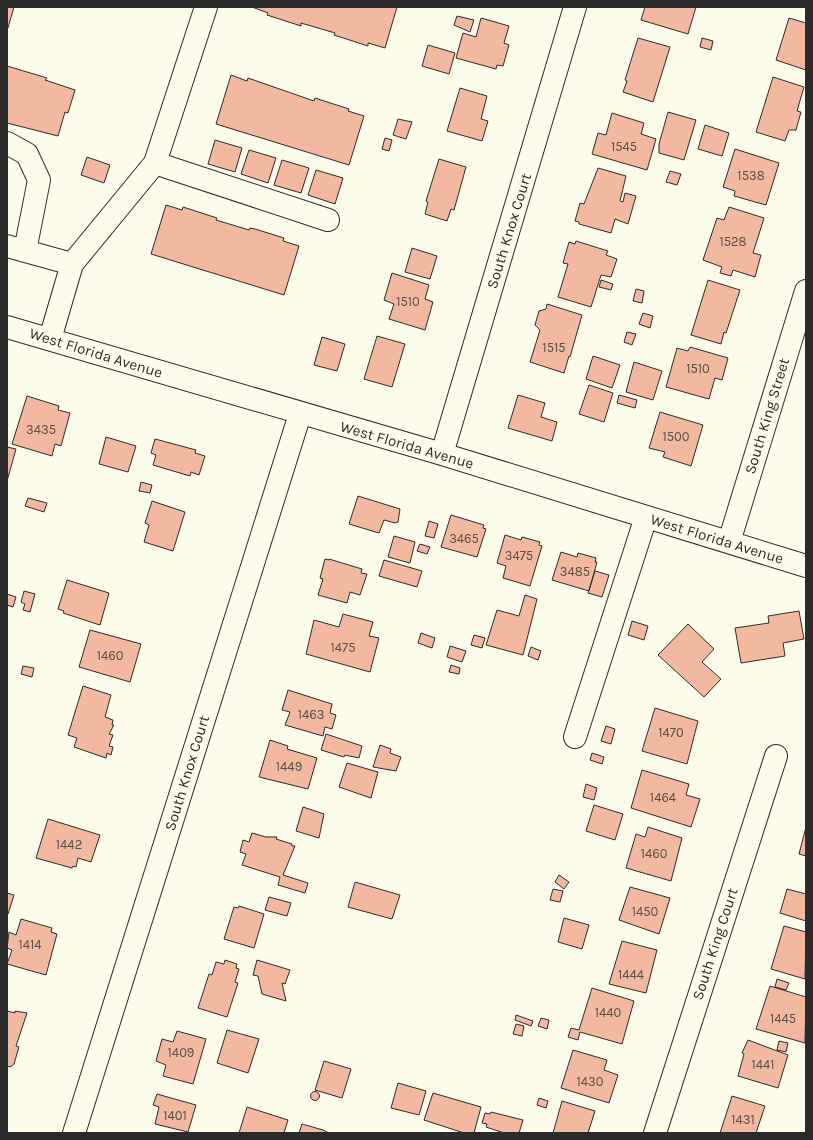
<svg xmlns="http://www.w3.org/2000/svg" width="813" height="1140" font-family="Karla,sans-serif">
  <rect width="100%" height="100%" fill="#fdfbea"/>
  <!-- building -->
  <path fill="#f2b8a0" stroke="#2b2b2b" d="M7,7H14L7,31Z
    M252,7H397L385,48L368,43V46L334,35L335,33L301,23V26L267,15L268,13Z
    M645,7H696L688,34L641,20Z
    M457,16L474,20L470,32L454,25Z
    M481,18L509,26L504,43L509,45L503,66L497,65L496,69L456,58L463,33L476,37Z
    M789,18L806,23V70L776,60Z
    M638,38L670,47L653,102L623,92L627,81L625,80Z
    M702,38L713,41L711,50L700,47Z
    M428,45L455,53L449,74L422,66Z
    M7,66L47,78L45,80L75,90L68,113L65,112L58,136L7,123Z
    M231,75L247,81L248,78L314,101L315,98L349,109L348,111L364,116L349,165L216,124Z
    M773,77L804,87L797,111L801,112L796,130H789L785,141L756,132Z
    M460,88L487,96L481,119L488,121L482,141L447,131Z
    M668,112L696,120L684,160L659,153V144Z
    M612,113L644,123L641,134L656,139L647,170L592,154L598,133L606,135Z
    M398,119L412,122L406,139L393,135Z
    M705,125L729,133L722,156L698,149Z
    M385,138L392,140L389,151L382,149Z
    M215,140L242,148L235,172L208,164Z
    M735,149L779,163L766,205L734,196L735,191L723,187Z
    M249,150L276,158L268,183L241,174Z
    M87,157L110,165L104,183L81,175Z
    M439,159L466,167L454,210L451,209L447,221L425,214L428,202L426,201Z
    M282,160L309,168L301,193L274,185Z
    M598,168L626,176L620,201L623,202L625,193L636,196L628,224L615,219L611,233L579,224V222L575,221L580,203L584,204Z
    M316,170L343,178L335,204L308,195Z
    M670,171L681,174L677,185L666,182Z
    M166,205L182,210L183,207L217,218L216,220L249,230L250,228L255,229L284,238L283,241L299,246L284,295L151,254Z
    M729,207L764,218L753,253L761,255L755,277L733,270L731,276L720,273L722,267L703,260L717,218L724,220Z
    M576,241L608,251L606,255L617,259L611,277L601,275L591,307L558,297L568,264L563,263L569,242L575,244Z
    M412,248L437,256L430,279L405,272Z
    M392,273L429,285L425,299L433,302L425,330L389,319L394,304L384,300Z
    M601,280L613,284L611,290L599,287Z
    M708,280L740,290L726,333L724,332L721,344L691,335Z
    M636,289L644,291L642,303L633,301Z
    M547,304L582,315L570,357L569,356L564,373L530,362L540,330L535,325L539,311L546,309Z
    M643,313L653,316L650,328L639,324Z
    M627,332L636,334L632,345L624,342Z
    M377,336L405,344L392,387L364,379Z
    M322,337L345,344L337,371L314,365Z
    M690,347L728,358L722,380L715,378L709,399L666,387L677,348L688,351Z
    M593,356L620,365L612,388L586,379Z
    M634,362L662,371L653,400L626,392Z
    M589,385L613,393L604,422L579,414Z
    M518,395L545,403L541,417L557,422L552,441L508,428Z
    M619,395L637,400L635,408L617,403Z
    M27,396L59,406L58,410L70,413L61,446L55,444L52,456L12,444Z
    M660,412L703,425L691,466L663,457L665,452L649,448Z
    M106,437L136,446L128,472L99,464Z
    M155,439L196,450L195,453L205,456L199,475L191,472L190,476L153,465L156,455L151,453Z
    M7,447L16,449L7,481Z
    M141,482L152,485L150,493L139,491Z
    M358,496L400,509L398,522L395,523L384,520L379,533L349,524Z
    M28,498L47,503L44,512L25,506Z
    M152,501L185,512L173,551L144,542L149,525L145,523Z
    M451,515L484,525L483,528L486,529L477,557L441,547Z
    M429,521L438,524L434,538L425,536Z
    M505,535L521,540L522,537L540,542L539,545L542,546L530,586L503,578L506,566L497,563Z
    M394,536L415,542L410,563L388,557Z
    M420,544L430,547L427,554L417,551Z
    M561,552L577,557L578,553L596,558L595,562H597L589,591L552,580Z
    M325,559L329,560V559L362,569L361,573L367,574L360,595L350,592L347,603L318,595L323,579L320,578Z
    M384,560L422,571L417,587L379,576Z
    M595,571L609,575L602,597L588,593Z
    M67,580L109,593L100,625L63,613L64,611L58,609Z
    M24,591L35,594L30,612L23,610L25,604L21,602Z
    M7,594L16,597L13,607L7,605Z
    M525,595L537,599L523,655L486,645L497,610L519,616Z
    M799,611L804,639L783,643L785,656L741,663L735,628L769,623L768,616Z
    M343,614L373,622L369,636L379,638L370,672L306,654L314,620L339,627Z
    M632,621L648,626L644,640L628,635Z
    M688,624L714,649L702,662L721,679L704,697L658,655Z
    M90,630L141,644L130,682L79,667Z
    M421,633L435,638L432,648L418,643Z
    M474,635L485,638L482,648L471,645Z
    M450,646L466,651L462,662L447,657Z
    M531,647L541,651L538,660L528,656Z
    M451,665L460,668L459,674L449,672Z
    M23,666L34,668L32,677L21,674Z
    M83,686L111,695L105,717L113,720L112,725H114L109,734L113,735L109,746L113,747L111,755L107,753L106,758L74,747L77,738L68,735Z
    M288,690L332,704L330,713L336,715L332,729L325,727L323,736L285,725L290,712L282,710Z
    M655,708L698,721L687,764L642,751Z
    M606,726L615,729L611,744L601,741Z
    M326,734L362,746L359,758L345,755L344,757L321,750Z
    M270,740L288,746L287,749L317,758L308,789L259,777Z
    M380,745L391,749L390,753L401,757L396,771L373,767Z
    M592,753L604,757L602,764L590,760Z
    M347,763L378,772L371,798L339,787Z
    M642,770L689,784L686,795L700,799L691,827L631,808Z
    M586,784L597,788L594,800L583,797Z
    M594,805L623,814L615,840L586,831Z
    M303,807L324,814L319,838L296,831Z
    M48,819L100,835L91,862L78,858L76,867L73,866L72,868L36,858Z
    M648,827L682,838L671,881L626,868L636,834L645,837Z
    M806,827V856L799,854Z
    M252,833L266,837H277L276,839L292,844V846H295L283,875L308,883L305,893L278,885L280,877L242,865L246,854L240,852L243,840L249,842Z
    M559,875L569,882L564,889L555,882Z
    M355,882L400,895L392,919L348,907Z
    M630,887L670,898L659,934L619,920Z
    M553,889L563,891L560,902L550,900Z
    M787,889L806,894V921L780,913Z
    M7,893L14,895L8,914L7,913Z
    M269,897L291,903L287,916L265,910Z
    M239,906L264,914L254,948L224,939L234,907L238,908Z
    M564,918L589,925L582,949L558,942Z
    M21,919L52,928L51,932L57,934L46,975L7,964L12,950L7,948L9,932L16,935Z
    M784,926L806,932L805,979L771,969Z
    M622,941L657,950L646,993L609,984Z
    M225,960L237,964L236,968L239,969L235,982L238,983L227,1017L198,1008L209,974L212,975L216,962L224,964Z
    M257,960L290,970L285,984L282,983L286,1001L262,994L258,976L253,975Z
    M777,979L789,983L786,990L775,987Z
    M770,986L806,997L805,1043L756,1029Z
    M592,988L634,1001L622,1044L580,1032L578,1040L568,1037L571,1028L579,1030Z
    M7,1011L15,1013V1011L27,1013L16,1046L19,1047L14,1064L10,1067L7,1066Z
    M516,1015L533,1021L531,1026L515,1020Z
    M541,1018L549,1020L547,1029L538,1026Z
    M516,1024L524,1026L522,1036L513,1034Z
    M227,1030L259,1039L248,1073L217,1063Z
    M177,1031L206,1039L193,1084L163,1076L166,1065L156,1061L162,1039L173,1042Z
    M748,1040L788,1055L778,1088L738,1076L744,1054L742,1053Z
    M779,1041L788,1043L786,1052L777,1050Z
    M573,1050L607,1060L604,1070L618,1075L609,1103L561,1088Z
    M324,1061L351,1069L342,1098L315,1090Z
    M398,1083L426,1091L419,1115L391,1108Z
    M310.5 1096a4.5 4.5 0 1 1 9 0a4.5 4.5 0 1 1-9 0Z
    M433,1093L481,1107L474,1133H464L424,1120Z
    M157,1094L196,1105L188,1132L155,1124L159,1107L153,1105Z
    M732,1096L765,1106L756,1133H720Z
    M539,1098L548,1101L546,1108L537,1105Z
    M562,1101L595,1111L588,1133H553Z
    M247,1107L288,1120L284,1133H239Z
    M491,1112L523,1120L519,1133H504L486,1127L487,1124L482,1123L485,1113L490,1114Z
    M302,1124L323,1130L329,1133H299Z"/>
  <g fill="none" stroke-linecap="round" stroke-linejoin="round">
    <!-- minor casing -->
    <g stroke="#2b2b2b" stroke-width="24">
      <path id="minor" d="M7,143L27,154L39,180L25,251
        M155,163L328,220
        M7,246L72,264
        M7,327L442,454L806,566
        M50,339L72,264L155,163L206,7
        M442,454L575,7
        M729,542L806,291
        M575,737L646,517
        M74,1133L300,414
        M655,1133L776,756"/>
    </g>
    <!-- minor -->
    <use href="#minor" stroke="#fdfbea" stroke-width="22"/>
  </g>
  <g text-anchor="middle" stroke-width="3" stroke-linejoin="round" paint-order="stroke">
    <!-- number labels -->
    <g font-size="13" fill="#5d4e48">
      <text x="624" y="151">1545</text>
      <text x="751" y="180">1538</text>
      <text x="733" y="246">1528</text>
      <text x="408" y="306">1510</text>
      <text x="554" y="352">1515</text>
      <text x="698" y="373">1510</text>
      <text x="41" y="434">3435</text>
      <text x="676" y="441">1500</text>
      <text x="464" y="543">3465</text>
      <text x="519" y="560">3475</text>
      <text x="575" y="576">3485</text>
      <text x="343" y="652">1475</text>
      <text x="110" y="660">1460</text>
      <text x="311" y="719">1463</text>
      <text x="671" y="737">1470</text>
      <text x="289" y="771">1449</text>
      <text x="663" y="802">1464</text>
      <text x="69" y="849">1442</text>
      <text x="654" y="858">1460</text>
      <text x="645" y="916">1450</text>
      <text x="30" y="949">1414</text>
      <text x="631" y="979">1444</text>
      <text x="608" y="1017">1440</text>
      <text x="783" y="1023">1445</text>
      <text x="181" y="1057">1409</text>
      <text x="763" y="1069">1441</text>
      <text x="590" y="1086">1430</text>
      <text x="175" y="1120">1401</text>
      <text x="743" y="1124">1431</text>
    </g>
    <!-- street labels -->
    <g font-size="15" fill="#2b2b2b" stroke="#fdfbea">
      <text transform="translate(509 231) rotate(-73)" y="5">South Knox Court</text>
      <text transform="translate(96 353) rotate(17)" y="5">West Florida Avenue</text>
      <text transform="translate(767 416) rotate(-73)" y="5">South King Street</text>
      <text transform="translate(407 445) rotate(16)" y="5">West Florida Avenue</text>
      <text transform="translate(717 539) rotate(17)" y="5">West Florida Avenue</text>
      <text transform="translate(187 773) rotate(-73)" y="5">South Knox Court</text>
      <text transform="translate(715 944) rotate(-72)" y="5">South King Court</text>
    </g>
  </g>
  <!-- border -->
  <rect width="813" height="1140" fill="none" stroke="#2b2b2b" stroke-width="16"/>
</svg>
